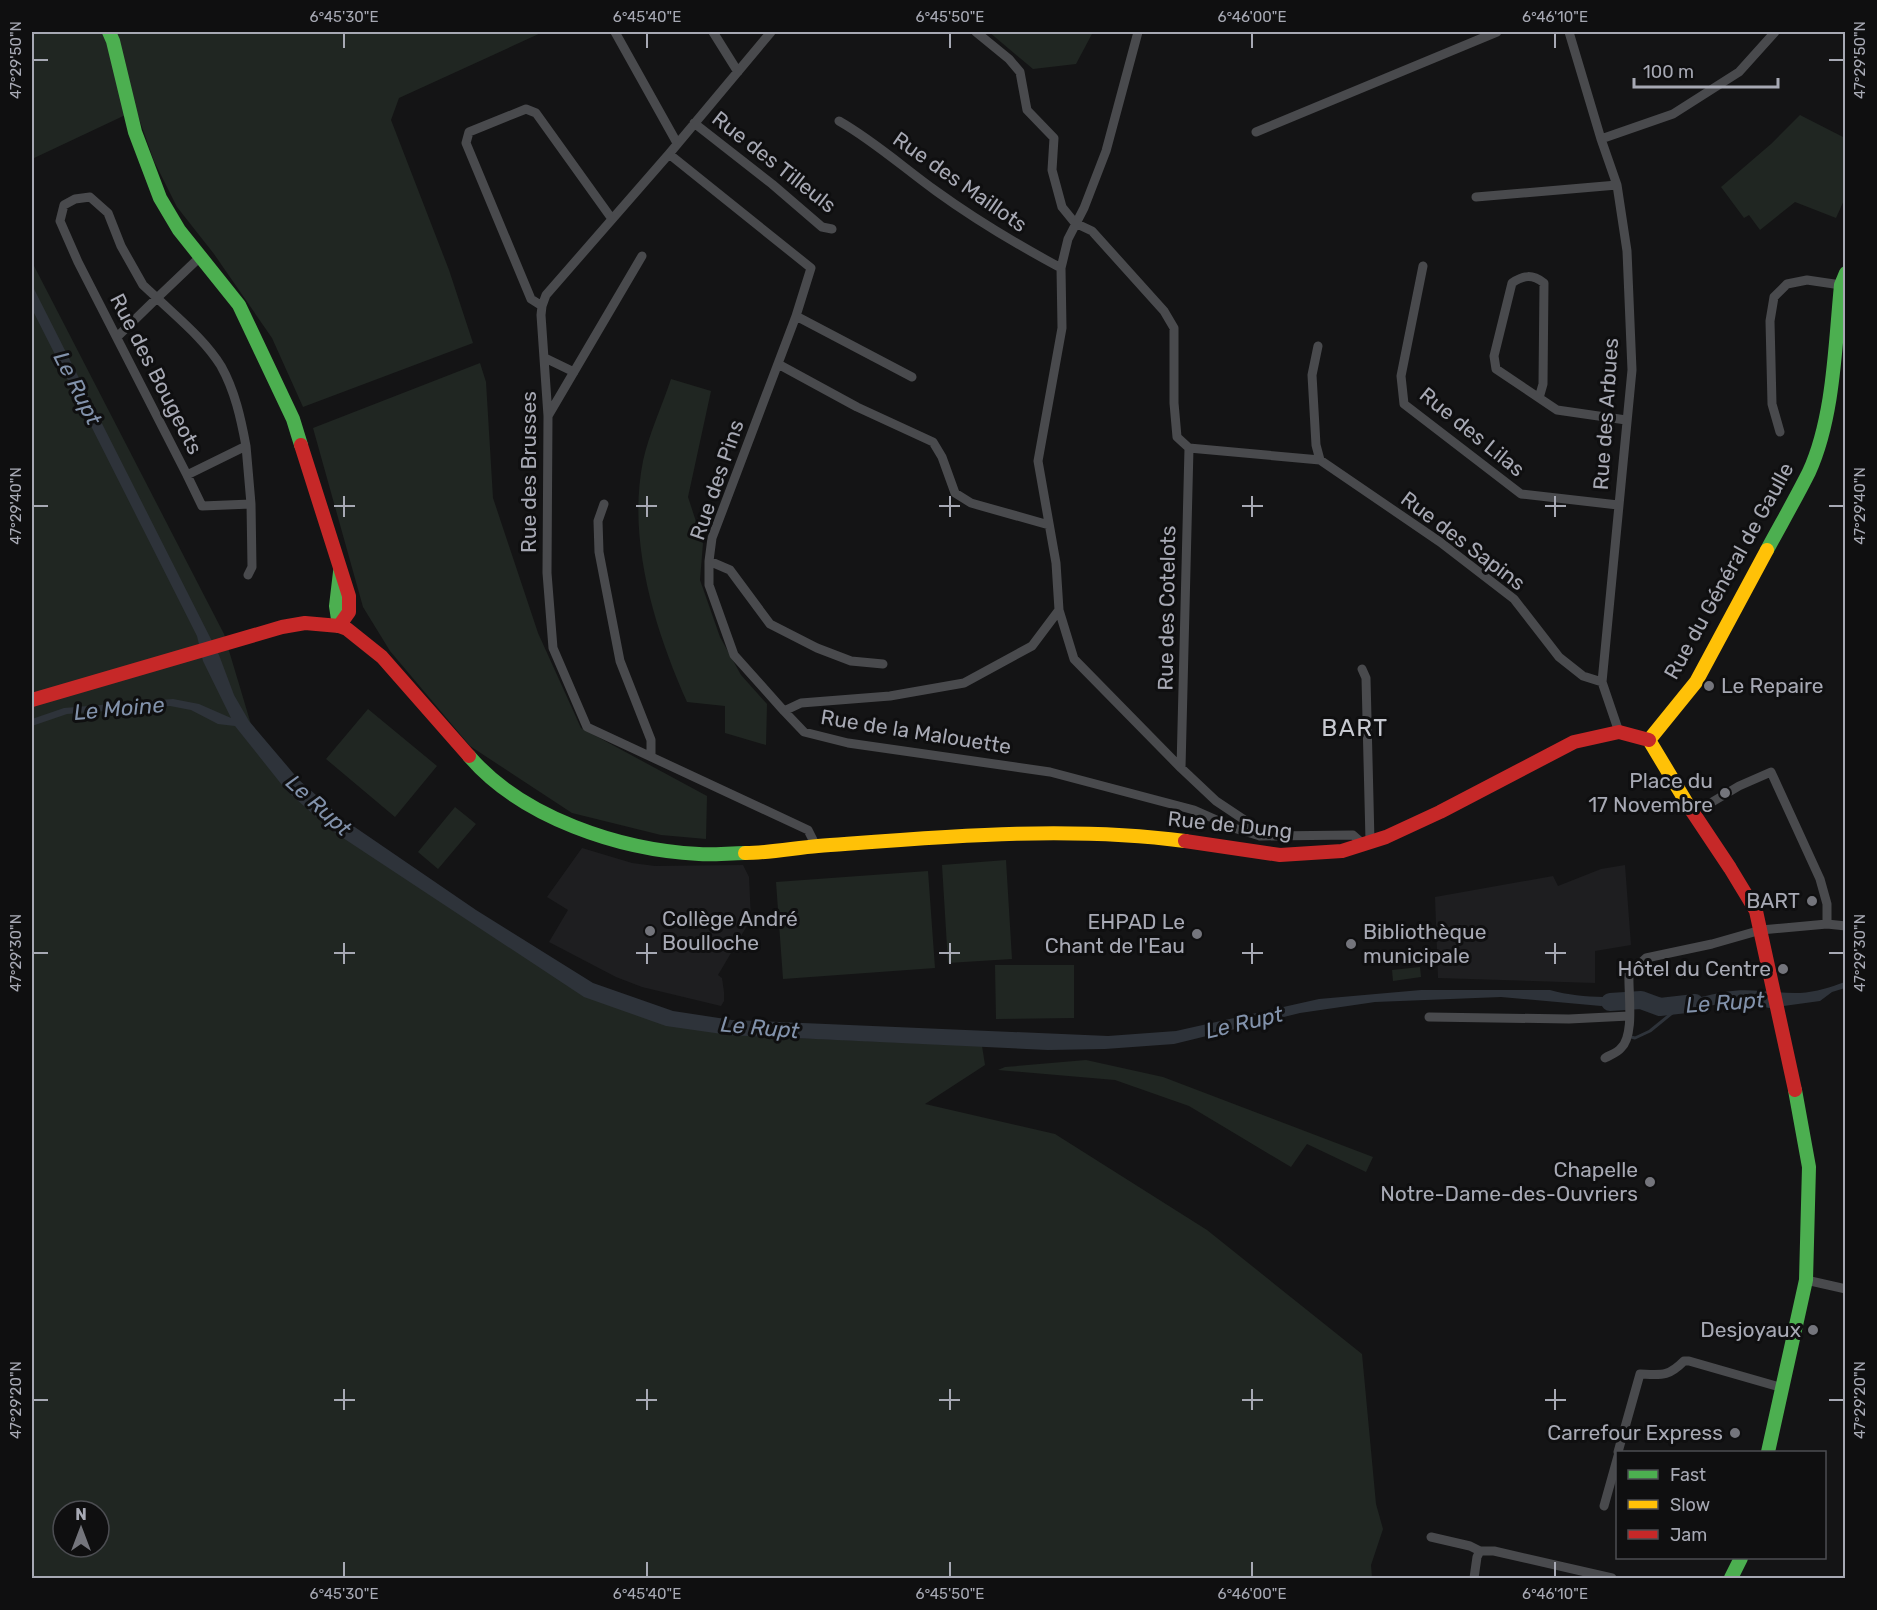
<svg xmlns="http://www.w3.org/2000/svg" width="1877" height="1610" font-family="Rubik,sans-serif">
  <rect width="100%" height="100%" fill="#141415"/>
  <!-- built -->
  <path fill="#1e1e20" d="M582,848L632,863L655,866L743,865L749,877L751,919L718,975L722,978L724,992V1001L721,1006L642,987L616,977L549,942L568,910L547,897Z
    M1625,865L1631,945L1595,951V983L1438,978L1435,897L1553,876L1558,886L1601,869Z"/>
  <!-- green -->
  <path fill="#202622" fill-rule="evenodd" d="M32,32H543L399,98L391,120L449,270L473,343L303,407L272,338L214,254L177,207L154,161L136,110L32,159Z
    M989,32H988H1093L1076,64L1033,69Z
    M1800,115L1845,138V198L1836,218L1795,202L1760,230L1749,215L1744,218L1721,187L1771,144Z
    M32,262L224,634L253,731L335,826L574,984L672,1025L773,1037L982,1046L985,1065L925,1104L1055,1134L1207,1230L1362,1354L1376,1504L1383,1529L1371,1565L1372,1578H32ZM63,1511H99V1547H63Z
    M480,363L486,382L493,498L538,633L581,728L707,796L706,839L661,835L572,813L470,746L390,651L363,607L313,428Z
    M671,379L711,391L688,497L703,543L700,580L720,637L741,675L767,704L766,745L725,733V706L687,702C655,630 627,541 643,461C649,434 662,406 671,379Z
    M368,709L437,766L395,817L326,759Z
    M455,807L476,824L438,869L418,852Z
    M1006,860L1012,959L948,963L942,865Z
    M928,871L935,968L783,979L776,882Z
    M995,965H1074V1018L996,1019Z
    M1420,967L1421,977L1393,981L1392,970Z
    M1086,1060L1163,1077L1373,1157L1366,1172L1307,1144L1291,1167L1189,1106L1115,1080L998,1070L1005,1067Z"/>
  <!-- water -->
  <path fill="#2e333a" d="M32,285L219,655L234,695L249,721L299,780L343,819L476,910L593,983L673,1011L732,1020L1108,1036L1176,1031L1319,999L1421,990H1550C1575,997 1600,998 1626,996V1003L1601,1006L1501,997L1375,1002L1300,1013L1174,1044L1105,1049L1048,1050L729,1035L666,1026L584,997L331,830L286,790L235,726L218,724L191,710L170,706L67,714L32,726V719L64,708L173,699L199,704L231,718L203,661L197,636L32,309Z
    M1845,982V988L1832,992L1820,1001L1769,1008L1743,1001L1671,1011L1669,1001C1689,1002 1706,995 1725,992C1749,987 1775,994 1800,993C1816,992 1831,987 1845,982Z"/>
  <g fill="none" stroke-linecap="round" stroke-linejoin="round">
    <!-- stream -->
    <path stroke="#2e333a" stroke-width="3" d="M1631,1037L1635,1038L1650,1031L1677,1009"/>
    <!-- river -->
    <path stroke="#2e333a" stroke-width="18" d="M1610,1002L1641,1000L1660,1007L1695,1003"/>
    <!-- street -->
    <path stroke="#494a4d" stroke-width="9" d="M615,32L677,143
      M713,32L738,72
      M771,32L669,154L546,295L542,306L541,315L548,416L547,573L553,648L587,727L808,830L816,846
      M976,32L1009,59L1020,72L1027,110L1054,138L1052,170L1062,207L1075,223L1092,231L1164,311L1174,328V403L1177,437L1189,448
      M1138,32L1106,151L1084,208L1068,239L1061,268L1062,328L1038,461L1056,563L1059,610L1032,646L964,683L890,696L801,703L784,711L804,732L848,743L1050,772L1194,810L1237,829L1260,836L1353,835L1362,843
      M1569,32L1601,139L1617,185L1627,251L1632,370L1602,682L1619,732
      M839,121C874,141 904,168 936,191C976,220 1018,245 1061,268
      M694,123L772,184L822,227L832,229
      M1256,132L1497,32
      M1601,139L1673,114L1739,72L1775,32
      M669,154L811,268L796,316L712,538L709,561V585L734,655L784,711
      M1476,197L1617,185
      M1423,266L1401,376L1404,404L1521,494L1618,505
      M542,306L531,299L466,143L469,132L526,109L536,113L612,219
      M796,316L912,377
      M117,337L157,298C179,319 205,340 221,366C235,391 241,419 246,446L187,475L78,262L60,221L64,205L75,199L90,197L108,213L121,246L143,285L157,298L200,257
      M1318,346L1312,375L1316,445L1320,460L1440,542L1514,599L1559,657L1583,676L1602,682
      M545,358L574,372
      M778,364L857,407L933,442L942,457L955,493L971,503L1049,525
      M1539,398L1543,384L1544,283C1532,274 1524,275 1512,283L1494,356L1496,369L1557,410L1626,420
      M548,416L642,256
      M1780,432L1772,404L1770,321L1774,297L1787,284L1807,280L1841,285
      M246,446L251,504
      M1189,448L1320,460
      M187,475L202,506L251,504L252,567L248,575
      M604,504L598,521L599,552L620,661L651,740V756
      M709,561L730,570L770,624L817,648L851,661L883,664
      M1059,610L1074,659L1181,768L1216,801L1258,829L1260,836
      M1362,669L1366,678L1370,841
      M1181,768L1189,448
      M1692,814L1739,786L1771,772L1820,879L1827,904V924
      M1429,1017L1569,1019L1629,1016
      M1605,1058C1610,1055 1617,1053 1621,1048C1635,1035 1628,993 1629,974L1646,958L1712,944L1761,930L1827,924L1846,926
      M1806,1280L1846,1289
      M1618,1452L1640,1374C1662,1375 1668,1377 1684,1361H1689L1783,1388
      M1604,1506L1618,1456
      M1431,1537L1470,1546L1480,1551
      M1474,1578L1477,1557L1480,1551H1494L1612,1578"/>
    <!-- fast -->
    <path stroke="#4caf50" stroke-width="14" d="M109,32L113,41L135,132L160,198L179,230L239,305L293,419L301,445
      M1767,550C1781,524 1796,498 1809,472C1834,417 1835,345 1841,285L1846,273
      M339,626L336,606L340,572
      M469,756C522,818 620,850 699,854C714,855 730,853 745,853
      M1768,1452L1806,1280L1809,1167L1795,1090
      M1731,1578L1741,1558"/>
    <!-- slow -->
    <path stroke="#ffc107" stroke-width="14" d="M1688,805L1649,740L1696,682L1767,550
      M745,853C770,853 794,848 818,846C938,837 1065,825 1185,841"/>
    <!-- jam -->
    <path stroke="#c62828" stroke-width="14" d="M301,445L349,596V612L339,626
      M32,700L282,627L305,623L339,626L347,629L382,657L469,756
      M1688,805L1730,868L1756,911L1795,1090
      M1185,841L1280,855L1342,851L1386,837L1440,812L1574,742L1619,732L1649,740"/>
  </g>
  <!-- ticks -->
  <path fill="none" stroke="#a7a9b4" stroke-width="2" d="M344,33V48M647,33V48M950,33V48M1252,33V48M1555,33V48M33,60H48M1829,60H1844M344,496V517M647,496V517M950,496V517M1252,496V517M1555,496V517M33,506H48M334,506H355M636,506H657M939,506H960M1242,506H1263M1545,506H1566M1829,506H1844M344,943V964M647,943V964M950,943V964M1252,943V964M1555,943V964M33,953H48M334,953H355M636,953H657M939,953H960M1242,953H1263M1545,953H1566M1829,953H1844M344,1389V1410M647,1389V1410M950,1389V1410M1252,1389V1410M1555,1389V1410M33,1400H48M334,1400H355M636,1400H657M939,1400H960M1242,1400H1263M1545,1400H1566M1829,1400H1844M344,1562V1577M647,1562V1577M950,1562V1577M1252,1562V1577M1555,1562V1577"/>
  <!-- markers -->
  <g fill="#74757c" stroke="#0f0f10" stroke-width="2">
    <circle cx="1709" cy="686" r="6"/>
    <circle cx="1725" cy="793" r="6"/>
    <circle cx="1812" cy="901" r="6"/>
    <circle cx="650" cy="931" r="6"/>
    <circle cx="1197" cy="934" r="6"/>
    <circle cx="1351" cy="944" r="6"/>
    <circle cx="1783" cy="969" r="6"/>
    <circle cx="1650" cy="1182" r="6"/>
    <circle cx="1813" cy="1330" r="6"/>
    <circle cx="1735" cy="1433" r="6"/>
  </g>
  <g text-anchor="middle" stroke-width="6" stroke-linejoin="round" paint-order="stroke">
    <!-- street labels -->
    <g font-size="21" fill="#a7a9b4" stroke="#0f0f10">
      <text transform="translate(774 162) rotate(38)" y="7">Rue des Tilleuls</text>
      <text transform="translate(960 182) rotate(35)" y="7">Rue des Maillots</text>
      <text transform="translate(156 374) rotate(63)" y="7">Rue des Bougeots</text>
      <text transform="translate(1606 414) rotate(-86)" y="7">Rue des Arbues</text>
      <text transform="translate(1472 432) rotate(39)" y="7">Rue des Lilas</text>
      <text transform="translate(529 472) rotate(-90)" y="7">Rue des Brusses</text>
      <text transform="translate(717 480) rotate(-71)" y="7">Rue des Pins</text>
      <text transform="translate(1463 541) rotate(37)" y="7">Rue des Sapins</text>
      <text transform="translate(1729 571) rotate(-61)" y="7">Rue du Général de Gaulle</text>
      <text transform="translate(1167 608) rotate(-89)" y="7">Rue des Cotelots</text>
      <text transform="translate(916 732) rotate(9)" y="7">Rue de la Malouette</text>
      <text transform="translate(1230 825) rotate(6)" y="7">Rue de Dung</text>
    </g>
    <!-- poi labels -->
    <g font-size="21" fill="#a7a9b4" stroke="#0f0f10" text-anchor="end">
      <text x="1721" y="693" text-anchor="start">Le Repaire</text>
      <text x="1713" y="788">Place du<tspan x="1713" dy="24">17 Novembre</tspan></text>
      <text x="1800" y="908">BART</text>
      <text x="662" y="926" text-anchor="start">Collège André<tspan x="662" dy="24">Boulloche</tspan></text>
      <text x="1185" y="929">EHPAD Le<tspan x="1185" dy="24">Chant de l'Eau</tspan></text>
      <text x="1363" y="939" text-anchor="start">Bibliothèque<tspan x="1363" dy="24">municipale</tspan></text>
      <text x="1771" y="976">Hôtel du Centre</text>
      <text x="1638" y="1177">Chapelle<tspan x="1638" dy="24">Notre-Dame-des-Ouvriers</tspan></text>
      <text x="1801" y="1337">Desjoyaux</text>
      <text x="1723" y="1440">Carrefour Express</text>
    </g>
    <!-- water labels -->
    <g font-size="22" font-style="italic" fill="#8292ab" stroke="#0f0f10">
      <text transform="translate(78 388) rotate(63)" y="8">Le Rupt</text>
      <text transform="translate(119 708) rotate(-5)" y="8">Le Moine</text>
      <text transform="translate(319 805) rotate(42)" y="8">Le Rupt</text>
      <text transform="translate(1725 1002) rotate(-4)" y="8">Le Rupt</text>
      <text transform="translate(1244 1022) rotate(-13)" y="8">Le Rupt</text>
      <text transform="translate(760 1027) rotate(5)" y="8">Le Rupt</text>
    </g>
    <!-- quarter labels -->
    <g font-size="24" letter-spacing="1.5" fill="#c7c9d0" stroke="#0f0f10">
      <text x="1355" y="736">BART</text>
    </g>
  </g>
  <!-- border -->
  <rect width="1877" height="1610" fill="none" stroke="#0f0f10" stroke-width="66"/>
  <!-- legend -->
  <rect x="1616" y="1451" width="210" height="108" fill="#0f0f10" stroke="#4c4d52" stroke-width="1.5"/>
  <rect x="1628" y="1470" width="30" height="9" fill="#4caf50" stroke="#4c4d52" stroke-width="1.5"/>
  <text x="1670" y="1481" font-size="18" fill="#a7a9b4">Fast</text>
  <rect x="1628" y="1500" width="30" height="9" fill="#ffc107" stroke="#4c4d52" stroke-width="1.5"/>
  <text x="1670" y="1511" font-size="18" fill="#a7a9b4">Slow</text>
  <rect x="1628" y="1530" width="30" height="9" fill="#c62828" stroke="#4c4d52" stroke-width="1.5"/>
  <text x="1670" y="1541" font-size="18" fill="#a7a9b4">Jam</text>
  <!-- north arrow -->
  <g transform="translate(81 1529)"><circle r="28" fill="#0f0f10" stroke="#4c4d52" stroke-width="1.5"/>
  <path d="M0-4.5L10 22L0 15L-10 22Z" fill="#74757c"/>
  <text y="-9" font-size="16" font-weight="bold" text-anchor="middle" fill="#a7a9b4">N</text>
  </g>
  <!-- scale -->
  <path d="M1634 78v9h144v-9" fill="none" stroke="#a7a9b4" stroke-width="3"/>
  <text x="1643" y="78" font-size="18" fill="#a7a9b4" stroke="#0f0f10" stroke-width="4.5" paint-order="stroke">100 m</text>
  <rect x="33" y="33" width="1811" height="1544" fill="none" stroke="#a7a9b4" stroke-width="2"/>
  <g font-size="15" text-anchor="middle" fill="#a7a9b4">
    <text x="344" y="22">6°45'30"E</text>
    <text x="647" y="22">6°45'40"E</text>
    <text x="950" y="22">6°45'50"E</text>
    <text x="1252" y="22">6°46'00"E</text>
    <text x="1555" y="22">6°46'10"E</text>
    <text transform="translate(16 60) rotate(-90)" y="5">47°29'50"N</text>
    <text transform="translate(1860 60) rotate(-90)" y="5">47°29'50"N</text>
    <text transform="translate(16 506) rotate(-90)" y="5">47°29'40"N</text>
    <text transform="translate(1860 506) rotate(-90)" y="5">47°29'40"N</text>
    <text transform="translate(16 953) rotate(-90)" y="5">47°29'30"N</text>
    <text transform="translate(1860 953) rotate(-90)" y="5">47°29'30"N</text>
    <text transform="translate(16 1400) rotate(-90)" y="5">47°29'20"N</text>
    <text transform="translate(1860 1400) rotate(-90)" y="5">47°29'20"N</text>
    <text x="344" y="1599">6°45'30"E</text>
    <text x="647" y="1599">6°45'40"E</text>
    <text x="950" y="1599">6°45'50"E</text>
    <text x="1252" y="1599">6°46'00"E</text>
    <text x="1555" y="1599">6°46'10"E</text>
  </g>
</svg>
